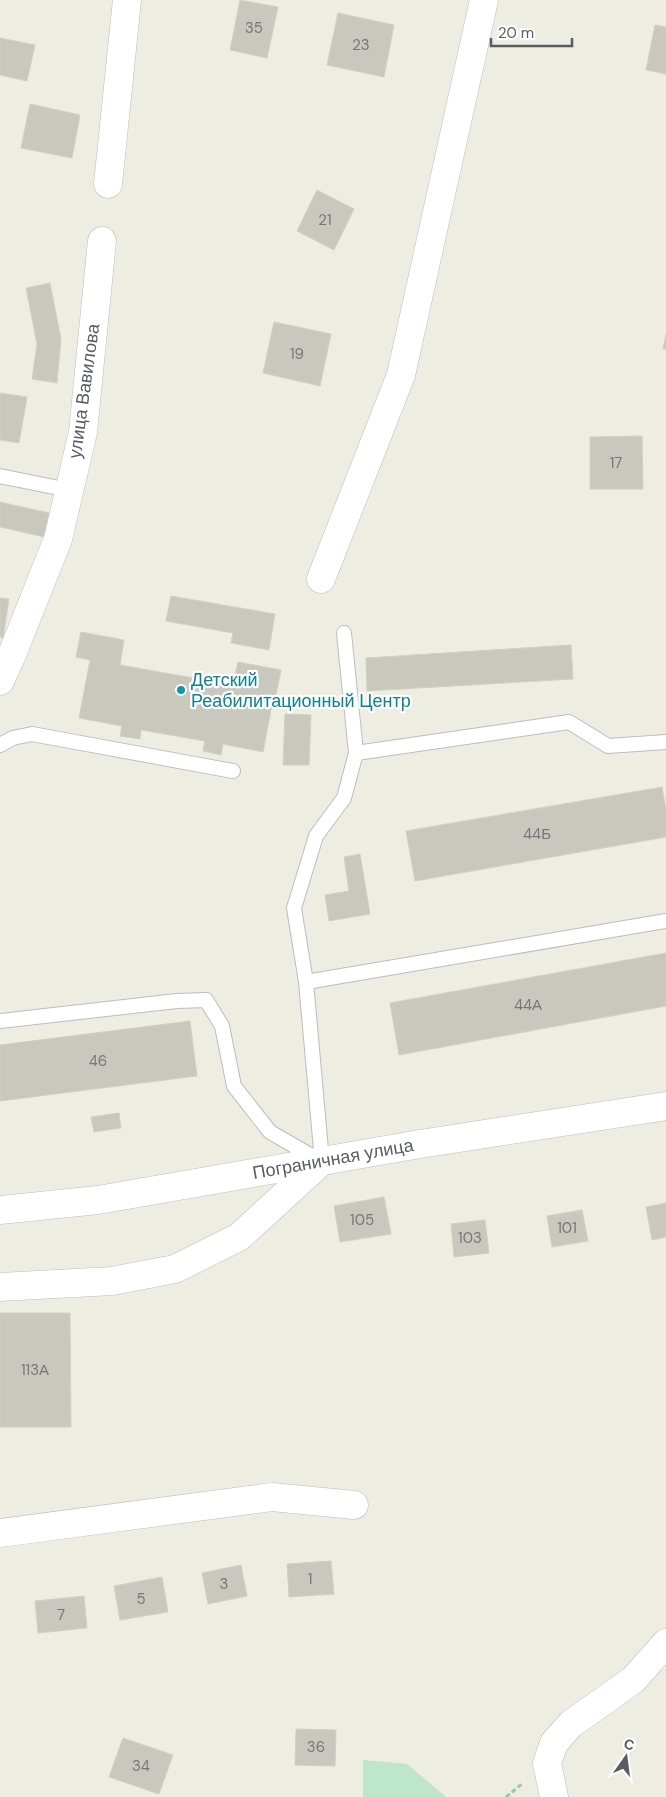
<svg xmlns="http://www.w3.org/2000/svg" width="666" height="1797" font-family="'DM Sans',sans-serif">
  <rect width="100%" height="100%" fill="#edede2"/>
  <!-- green -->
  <path fill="#bee6c8" d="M363,1760L407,1764L446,1797H363Z"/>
  <!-- building -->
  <path fill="#c8c8be" stroke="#d2d1c0" d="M240,0L278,7L267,58L230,50Z
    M338,13L394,25L384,77L327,65Z
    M655,25L666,27V74L646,70Z
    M0,38L35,45L27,81L0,75Z
    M30,104L80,115L72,158L21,148Z
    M317,190L354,209L334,250L297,231Z
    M50,283L61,339L57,383L32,379L37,344L26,288Z
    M274,322L331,334L320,386L263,373Z
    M666,334V349H663Z
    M0,393L27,397L19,443L0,440Z
    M642,436L643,489H590V437Z
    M0,502L49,513L44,537L0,527Z
    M171,596L275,614L269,650L231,643L233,633L166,621Z
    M0,598L9,599L3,638L0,637Z
    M81,632L124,640L120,665L233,685L238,662L281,670L276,695L274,694L263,752L223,744L221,755L203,751L205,741L141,730L140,739L120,736L122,726L79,718L90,660L76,657Z
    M571,645L573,679L367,691L366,658Z
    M285,714L311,715L309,765H283Z
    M662,787L666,810V837L415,881L406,831Z
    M360,854L370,914L329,921L325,895L349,891L344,857Z
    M666,953V1006L399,1055L390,1003Z
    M190,1021L197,1076L0,1101V1045Z
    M119,1113L121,1128L94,1132L91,1117Z
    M384,1197L391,1234L340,1242L334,1206Z
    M666,1203V1237L652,1240L646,1207Z
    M582,1210L588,1241L552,1247L547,1216Z
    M485,1220L489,1253L454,1257L451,1224Z
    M0,1313H70L71,1427H0Z
    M331,1561L334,1594L289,1597L287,1564Z
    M241,1565L247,1596L208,1604L202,1573Z
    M162,1577L168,1612L120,1620L114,1586Z
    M84,1596L87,1628L38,1633L35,1601Z
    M296,1729L336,1730L335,1766L295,1765Z
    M123,1738L173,1755L159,1794L109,1777Z"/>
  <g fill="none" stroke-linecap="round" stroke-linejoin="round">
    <!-- lane casing -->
    <g stroke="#bcbdc4" stroke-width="16">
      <path id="lane" d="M0,476L69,490
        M0,745L13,738L32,734L233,771
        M356,753L569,722L608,746L666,742
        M306,982L294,908L316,836L344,798L356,753L344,633
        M0,1021L177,1001L206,1000L222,1026L234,1086L270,1132L317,1159
        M322,1161L306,982L666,921"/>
    </g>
    <!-- street casing -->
    <g stroke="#bcbdc4" stroke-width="29">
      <path id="street" d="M108,184L127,0
        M321,579L401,375L484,0
        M0,681L11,657L58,539L83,432L102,241
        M0,1287L112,1281L175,1269L239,1237L322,1161
        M0,1533L272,1497L354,1505
        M554,1797L547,1763L554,1743L571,1724L633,1680L666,1643"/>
    </g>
    <!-- secondary casing -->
    <g stroke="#bcbec6" stroke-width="29">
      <path id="secondary" d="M0,1210L98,1200L420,1144L666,1106"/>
    </g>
    <!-- path -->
    <path stroke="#97c7b0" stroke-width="3" stroke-dasharray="5 2.5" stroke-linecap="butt" d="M506,1797L523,1783"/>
    <!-- lane -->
    <use href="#lane" stroke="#fff" stroke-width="14"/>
    <!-- street -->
    <use href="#street" stroke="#fff" stroke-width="28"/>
    <!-- secondary -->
    <use href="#secondary" stroke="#fff" stroke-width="28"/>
  </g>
  <!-- markers -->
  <circle fill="#0f9aa8" stroke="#fff" stroke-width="2" cx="181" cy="690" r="5"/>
  <g text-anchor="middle" stroke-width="4.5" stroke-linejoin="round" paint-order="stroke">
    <!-- number labels -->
    <g font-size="15" fill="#76777a">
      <text x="254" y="33">35</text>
      <text x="361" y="50">23</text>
      <text x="325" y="225">21</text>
      <text x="297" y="359">19</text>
      <text x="616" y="468">17</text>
      <text x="537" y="839">44Б</text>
      <text x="528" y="1010">44А</text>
      <text x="98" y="1066">46</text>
      <text x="362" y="1225">105</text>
      <text x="567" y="1233">101</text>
      <text x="470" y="1243">103</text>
      <text x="35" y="1375">113А</text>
      <text x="310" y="1584">1</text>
      <text x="224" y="1589">3</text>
      <text x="141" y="1604">5</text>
      <text x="61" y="1620">7</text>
      <text x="316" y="1752">36</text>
      <text x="141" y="1771">34</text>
    </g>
    <!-- street labels -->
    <g font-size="18" fill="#5a5c63" stroke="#fff">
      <text transform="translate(84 391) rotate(-82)" y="6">улица Вавилова</text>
      <text transform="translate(333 1159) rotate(-10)" y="6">Пограничная улица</text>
    </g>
    <!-- culture labels -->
    <g font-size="18" fill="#0d838f" stroke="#fff" text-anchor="start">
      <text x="191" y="686">Детский<tspan x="191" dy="21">Реабилитационный Центр</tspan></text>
    </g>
  </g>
  <!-- north arrow -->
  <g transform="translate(626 1757) rotate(14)" stroke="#ffffff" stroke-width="4" paint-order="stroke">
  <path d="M0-4L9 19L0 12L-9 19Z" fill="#5a5c63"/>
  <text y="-8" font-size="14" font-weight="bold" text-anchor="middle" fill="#5a5c63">С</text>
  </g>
  <!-- scale -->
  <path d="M491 38v8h81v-8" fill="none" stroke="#5a5c63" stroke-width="2.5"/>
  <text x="498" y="38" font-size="15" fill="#5a5c63" stroke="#ffffff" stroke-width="4" paint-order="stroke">20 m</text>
</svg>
